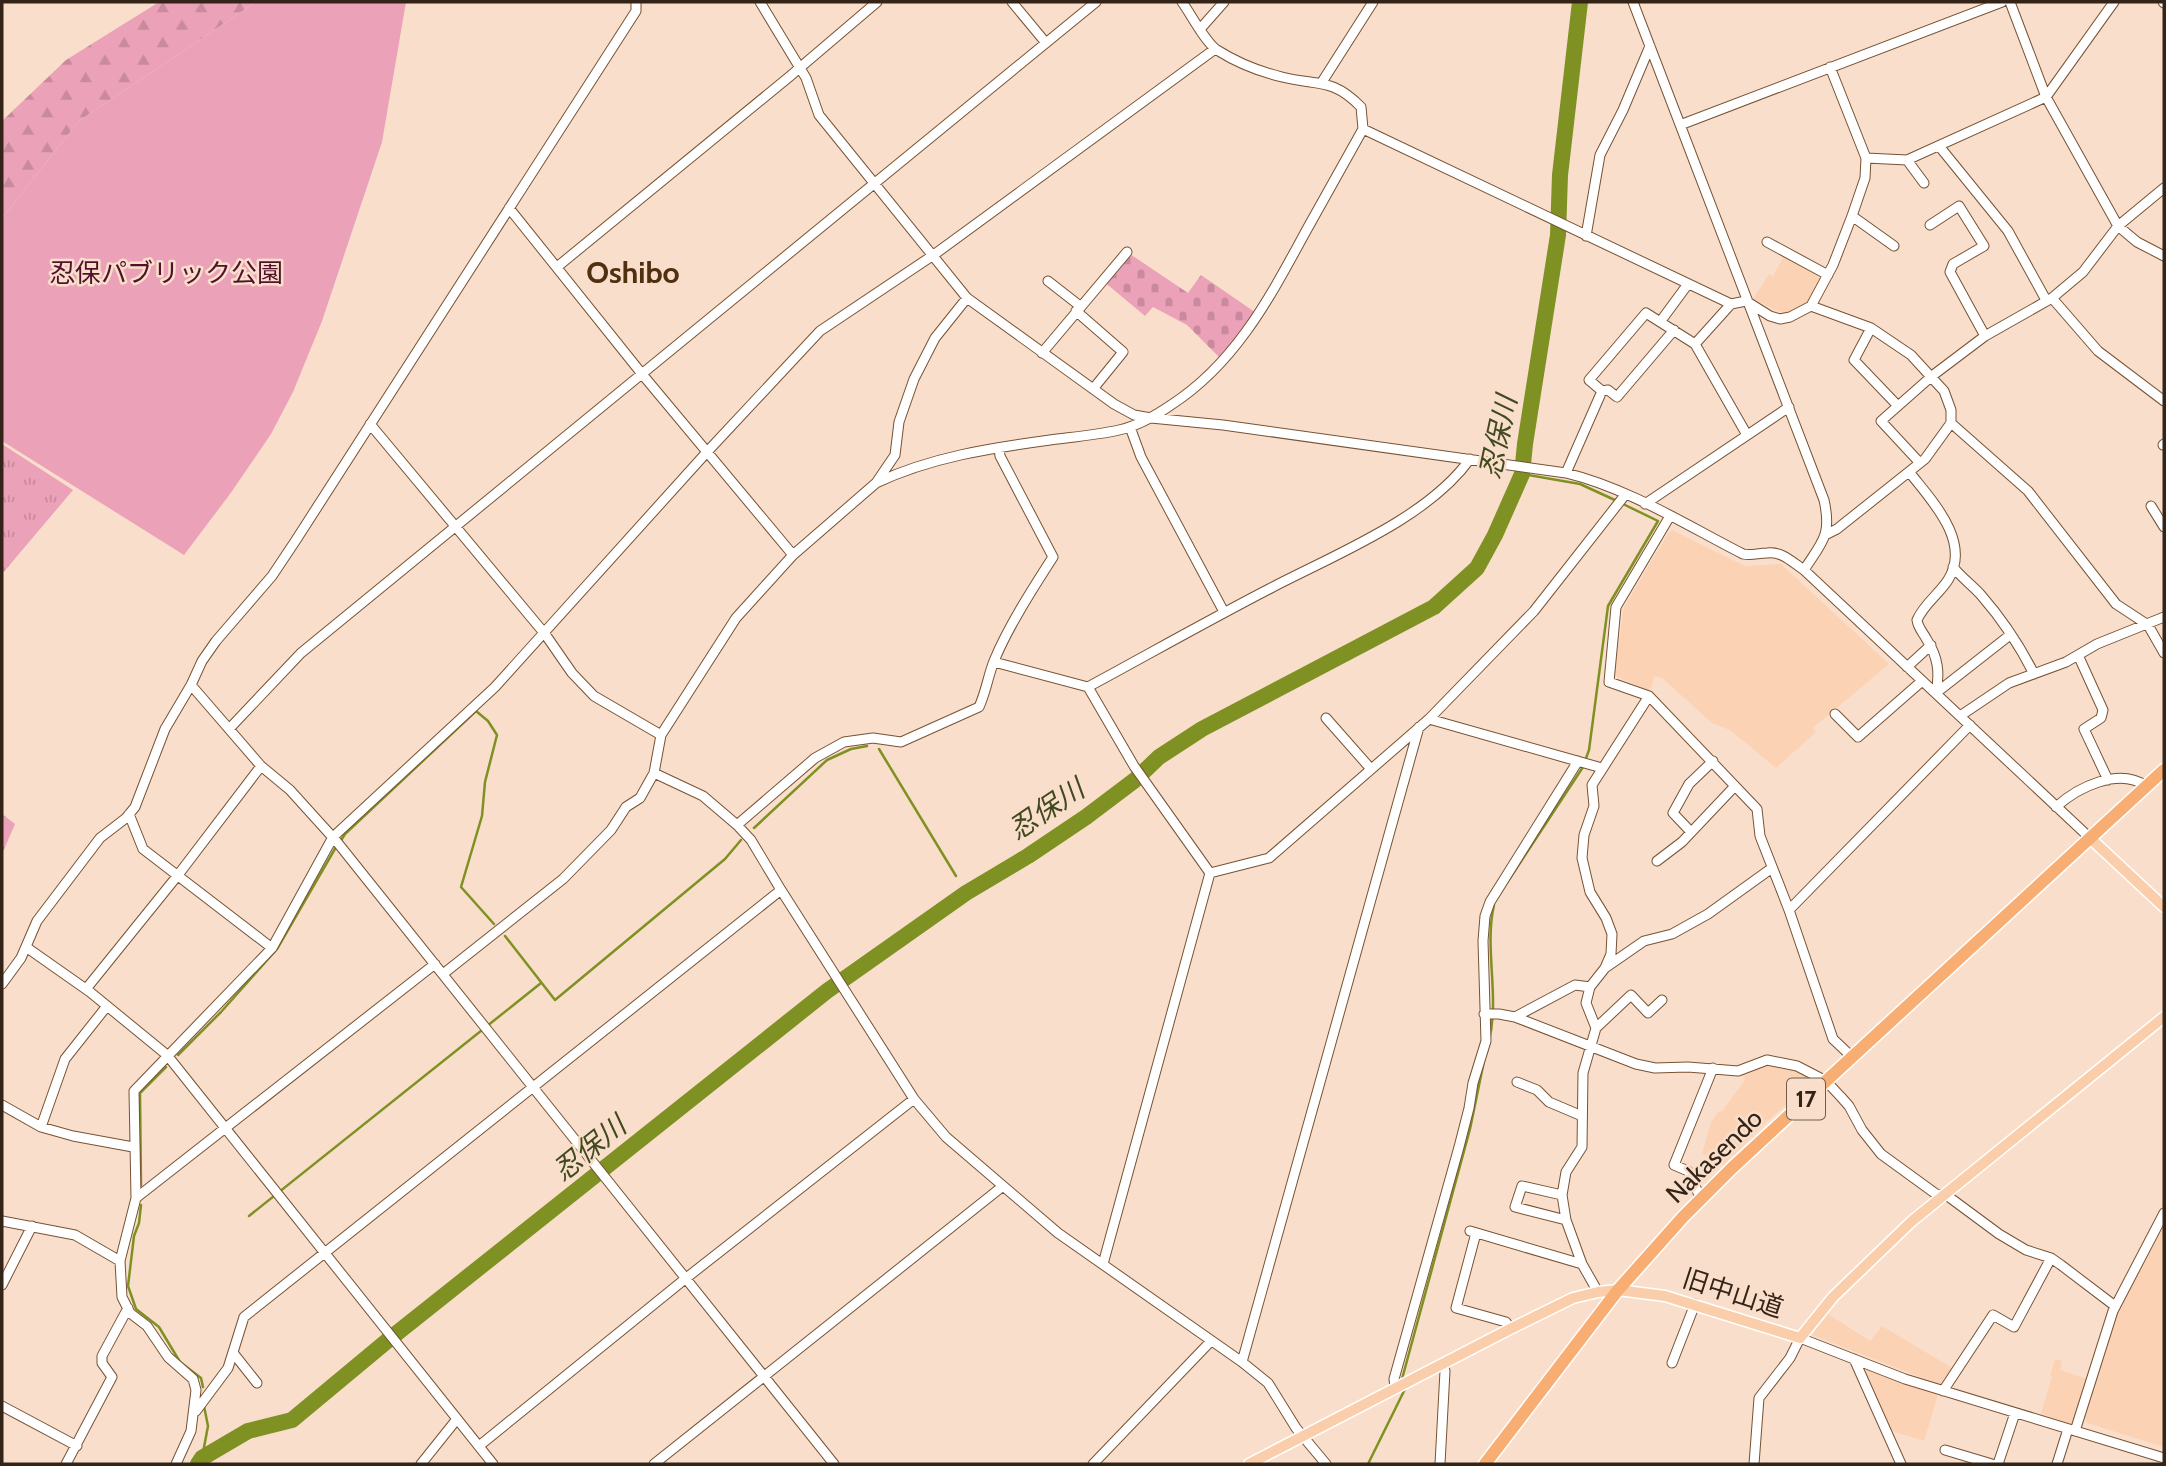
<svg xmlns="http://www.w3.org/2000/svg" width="2166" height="1466" font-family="Cabin,'Noto Sans JP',sans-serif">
  <defs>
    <pattern id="grass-tufts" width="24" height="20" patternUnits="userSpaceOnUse" patternTransform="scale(1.75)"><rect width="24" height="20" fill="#eba1b8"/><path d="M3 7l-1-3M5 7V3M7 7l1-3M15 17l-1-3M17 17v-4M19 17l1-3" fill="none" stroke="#ca8a9d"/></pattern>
    <pattern id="forest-firs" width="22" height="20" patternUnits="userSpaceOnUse" patternTransform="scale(1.75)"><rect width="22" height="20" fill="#eba1b8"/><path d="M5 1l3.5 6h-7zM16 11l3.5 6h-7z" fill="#ca8a9d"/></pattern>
    <pattern id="cemetery-stones" width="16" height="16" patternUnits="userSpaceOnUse" patternTransform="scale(1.75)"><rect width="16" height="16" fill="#eba1b8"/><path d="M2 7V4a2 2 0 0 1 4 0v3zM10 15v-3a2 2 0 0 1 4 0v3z" fill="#ca8a9d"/></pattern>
  </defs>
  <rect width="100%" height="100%" fill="#f9dfcb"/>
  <!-- built -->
  <path fill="#fbd2b4" d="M1784,256L1824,276L1812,300L1784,314L1753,299L1769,274L1773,276Z
    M1672,530L1745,566L1781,564L1889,664L1813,728L1816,732L1776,768L1730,730L1712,723L1662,678L1654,676L1652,687L1648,690L1617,677L1614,673L1624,607L1669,532Z
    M1766,1063L1784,1065L1815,1079L1764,1124L1723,1165L1702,1154L1711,1122L1719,1111H1722L1745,1080L1741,1074Z
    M2164,1219V1447L2087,1423L2083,1416L2116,1313Z
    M1828,1314L1870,1341L1882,1326L1954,1369L1943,1386L1812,1335Z
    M2055,1359L2062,1361L2060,1370L2087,1379L2072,1426L2040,1416L2052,1377L2050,1376Z
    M1867,1369L1938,1395L1924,1441L1892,1431L1865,1373Z"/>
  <!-- grass -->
  <path fill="url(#grass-tufts)" d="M2,444L73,490L2,574Z
    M2,814L15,824L2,854Z"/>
  <!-- forest -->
  <path fill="url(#forest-firs)" d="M159,2H256L79,121L2,218V121L66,60Z"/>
  <!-- cemetery -->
  <path fill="url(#cemetery-stones)" d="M1127,252L1188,293L1201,275L1259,315L1224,362L1187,325L1153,307L1145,316L1102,280Z"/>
  <!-- park -->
  <path fill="#eba1b8" d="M256,2H406L382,142L322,321L293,392L271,434L230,494L184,555L2,441V218L79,121Z"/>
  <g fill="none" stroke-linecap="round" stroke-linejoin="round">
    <!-- stream -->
    <path stroke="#7e9122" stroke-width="2.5" d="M1522,474L1580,484L1617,501
      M879,749L956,876
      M1585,761L1589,750L1608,606L1658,521L1623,504
      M754,828L827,760L851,749L867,746
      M340,842L345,834L476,711L488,721L497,735L485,782L482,816L461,887L494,924
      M1508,881L1583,767
      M964,889L966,893
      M505,936L555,1000L725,859L741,840
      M1489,1041C1500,996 1484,949 1494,905
      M178,1055L221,1012L277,949L336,847
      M141,1185L140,1093L166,1067
      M141,1205L139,1223L134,1236L128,1286L136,1309L159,1327L180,1362L201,1378L203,1387
      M249,1216L541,983
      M1402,1379L1470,1129L1484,1061
      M202,1458L208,1426L204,1406
      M1368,1464L1405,1389"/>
    <!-- river -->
    <path stroke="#7e9122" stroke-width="16" d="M198,1464L202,1458L248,1431L292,1420L387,1341L827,991L966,893L1028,856L1086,817L1135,780L1159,757L1202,729L1434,607L1477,568L1495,535L1522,474L1525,444L1558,235L1560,175L1580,2"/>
    <!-- minor casing -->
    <g stroke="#775234" stroke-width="11">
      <path id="minor" d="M760,2L806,78L819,115L967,298L1114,404L1134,415L1151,418L1223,425L1566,473C1628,488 1686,525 1743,554C1752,556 1758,553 1767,553C1782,551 1792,562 1804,570L2090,838
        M1012,2L1046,43
        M1633,2L1824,500C1832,536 1822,542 1804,570
        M2010,2L2046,97L2118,226L2137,242L2164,256
        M2163,2L2164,3
        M1201,28L1224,2
        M1322,82L1373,2
        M1680,125L2002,2
        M1363,129L1731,304L1746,301L1770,316L1780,319L1790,317L1811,306L1833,265L1852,216L1865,178L1866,158L1830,67
        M1939,146L2008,231L2046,300
        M1866,158L1907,160L2046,97L2114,2
        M1907,160L1924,183
        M509,208L642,374L793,555
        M1852,216L1894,246
        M1930,225L1959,206L1984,246L1953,264L1950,272L1985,336
        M1586,236L1600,155L1623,110L1650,46
        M1767,242L1828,275
        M557,267L789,77L877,2
        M1048,281L1080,306
        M2052,298L2098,351L2164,401
        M1811,306L1871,328L1911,355L1944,391L1951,410V423L1925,459L1837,529L1827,534
        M1076,311L1123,352L1093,389
        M1660,322L1688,284
        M1871,328L1854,360L1898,406
        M1695,344L1747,435
        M1042,353L1127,252
        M1602,391L1608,390L1617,397L1674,330
        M1951,423L2028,491L2116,604L2148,625L2164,653
        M370,424L545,634L572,673L594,696L661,735
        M1130,427L1141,457L1224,612
        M2163,445L2164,444
        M1920,463L1881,421L1932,376L1985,336L2052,298L2083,272L2118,226L2164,188
        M1566,473L1602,391L1589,380L1646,313L1695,344L1731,304
        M1910,473C1932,501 1972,542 1948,580C1939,594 1924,604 1917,620C1918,628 1923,632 1927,640C1938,657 1940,673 1936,693
        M876,483C931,457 991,448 1050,440C1073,437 1097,435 1119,430C1138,426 1155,416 1171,405C1236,363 1270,297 1306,231C1325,197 1344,163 1363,129L1361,107C1332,77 1317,86 1282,77C1261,72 1236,62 1217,50C1205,42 1191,14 1182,2
        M1645,504L1789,407
        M2151,506L2164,527
        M1670,516L1616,607L1609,682L1649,696L1757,809L1760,836L1789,910L1833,1039L1852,1057
        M1953,567C1962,578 1972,585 1981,595C2001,618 2020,646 2034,674
        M2078,655L2103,710L2101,718L2084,729L2108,780
        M994,662L1088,687C1149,654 1209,620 1271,588C1334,555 1428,518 1470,459
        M1907,667L1931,645
        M191,685L261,766L290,790L337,842L834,1464
        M1088,687L1134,766L1210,873L1103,1264
        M1936,693L2010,635
        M1835,714L1858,737L1922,681
        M1960,716L2009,683L2066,662L2097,644L2164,617
        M1326,718L1371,769
        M1429,719L1602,768
        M229,729L301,653L1096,2
        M654,773L703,796L737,825L751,840L781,890L914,1099L946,1137L1058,1233L1242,1362L1268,1383L1296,1428L1326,1464
        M2056,807C2078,787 2119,767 2146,786
        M129,814L143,849L272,948
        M737,825L815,758L844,742L873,738L901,742L979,707C986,692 988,676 994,661C1008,627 1033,588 1053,557L1000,456L999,448
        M1691,832L1673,813L1689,784L1713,761
        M1657,861L1682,842L1735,786
        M1210,873L1269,858L1429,719L1534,611L1625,495
        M1789,910L1970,725
        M26,947L90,992L167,1055L493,1464
        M1605,968L1644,941L1672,934L1708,914L1772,868
        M443,974L563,879L611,830L626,807L640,798L654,773L661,735L736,618L793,555L876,483L895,455L899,422L914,379L935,338L967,298
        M2,984L21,958L37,921L100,838L126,818L135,807L165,729L191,685L202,661L216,641L272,576L296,540L636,11V2
        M86,989L178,875L261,766
        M1484,1014H1499L1515,1017L1636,1064L1655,1068L1688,1067L1738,1071L1767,1060L1797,1066L1826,1081L1841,1097L1849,1106L1862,1130L1881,1154L1936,1194L1949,1197L1999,1234L2026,1250L2051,1258L2061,1265L2115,1306
        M1515,1017L1575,985L1590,987
        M1596,1028L1631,995L1648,1013L1662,1000
        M1517,1082L1537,1090L1549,1102L1582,1116
        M2,1105L41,1127L73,1136L133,1147
        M41,1127L65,1059L107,1006
        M1562,1195L1522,1186L1515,1207L1566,1220
        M136,1198L435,964
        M1701,1199L1688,1171L1674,1165L1713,1068
        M2,1221L75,1235L120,1261
        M1470,1231L1582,1264
        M1476,1233L1456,1308L1506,1322L1510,1329
        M2,1285L32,1226
        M1598,1292L1582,1264L1566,1220L1562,1195L1566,1172L1582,1147L1583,1073L1596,1028L1586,1003L1590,987L1605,968L1611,954L1612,934L1606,918L1590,892L1582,858L1584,835L1594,806L1592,785L1649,696
        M234,1354L257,1383
        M1854,1359L1901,1464
        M1242,1362L1419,727
        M1672,1363L1695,1304
        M1395,1387L1394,1379L1459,1147L1469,1108L1473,1083L1486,1041L1483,941L1485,916L1490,902L1578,761
        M1943,1391L1993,1315L2014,1327L2051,1258
        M2,1406L77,1446
        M196,1411L228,1368L244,1317L781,890
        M2075,1431L2113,1311L2164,1213
        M479,1446L685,1279L914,1099
        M1945,1450L1992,1464
        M66,1464L112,1377L102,1363V1356L128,1308
        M176,1464L191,1431L196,1390L193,1379L168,1357L147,1326L130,1313L122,1297L120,1261L136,1198L134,1091L272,948L333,837L495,687L707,452L820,331L935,254L1215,49
        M421,1464L457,1419
        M654,1464L1003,1186
        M1093,1464L1211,1341
        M1440,1464L1445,1371L1443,1364
        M1754,1464L1759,1398L1790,1358L1800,1338L1905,1379L2164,1458
        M1998,1464L2015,1413
        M2057,1464L2068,1429"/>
    </g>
    <!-- major casing -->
    <g stroke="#fff" stroke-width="13">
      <path id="major" d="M2090,838L2164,907
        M1249,1464L1510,1329L1573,1298L1598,1292L1618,1290L1665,1296L1800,1338L1833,1297L1912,1221L2164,1017"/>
    </g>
    <!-- highway casing -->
    <g stroke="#fff" stroke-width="15">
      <path id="highway" d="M1485,1464L1618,1290L1683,1217L1732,1168L1826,1081L2164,770"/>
    </g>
    <!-- minor -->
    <use href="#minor" stroke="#fff" stroke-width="9"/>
    <!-- major -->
    <use href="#major" stroke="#fbceab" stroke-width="10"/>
    <!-- highway -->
    <use href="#highway" stroke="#f8ae73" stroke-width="12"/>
  </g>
  <g text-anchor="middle" stroke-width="5" stroke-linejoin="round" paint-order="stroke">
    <!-- shield labels -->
    <rect fill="#f9dfcb" stroke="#6f5c4e" stroke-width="2" x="1787" y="1078.5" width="38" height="41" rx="5"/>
    <g font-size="24" font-weight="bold" fill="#342418">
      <text x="1806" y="1107">17</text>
    </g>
    <!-- park labels -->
    <g font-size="26" fill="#51112c" stroke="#f9dfcb">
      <text x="166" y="282">忍保パブリック公園</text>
    </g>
    <!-- street labels -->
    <g font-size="26" fill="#342418" stroke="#f9dfcb">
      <text transform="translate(1714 1156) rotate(-44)" y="9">Nakasendo</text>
      <text transform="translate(1733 1293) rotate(18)" y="9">旧中山道</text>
    </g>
    <!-- water labels -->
    <g font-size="28" font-style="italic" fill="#414a1f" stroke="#f9dfcb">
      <text transform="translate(1498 437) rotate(-78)" y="10">忍保川</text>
      <text transform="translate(1046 809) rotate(-34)" y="10">忍保川</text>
      <text transform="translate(589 1148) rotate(-39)" y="10">忍保川</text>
    </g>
    <!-- quarter labels -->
    <g font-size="30" font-weight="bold" fill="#512f11" stroke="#f9dfcb">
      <text x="633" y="283">Oshibo</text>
    </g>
  </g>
  <!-- border -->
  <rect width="2166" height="1466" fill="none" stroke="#342418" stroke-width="7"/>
</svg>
